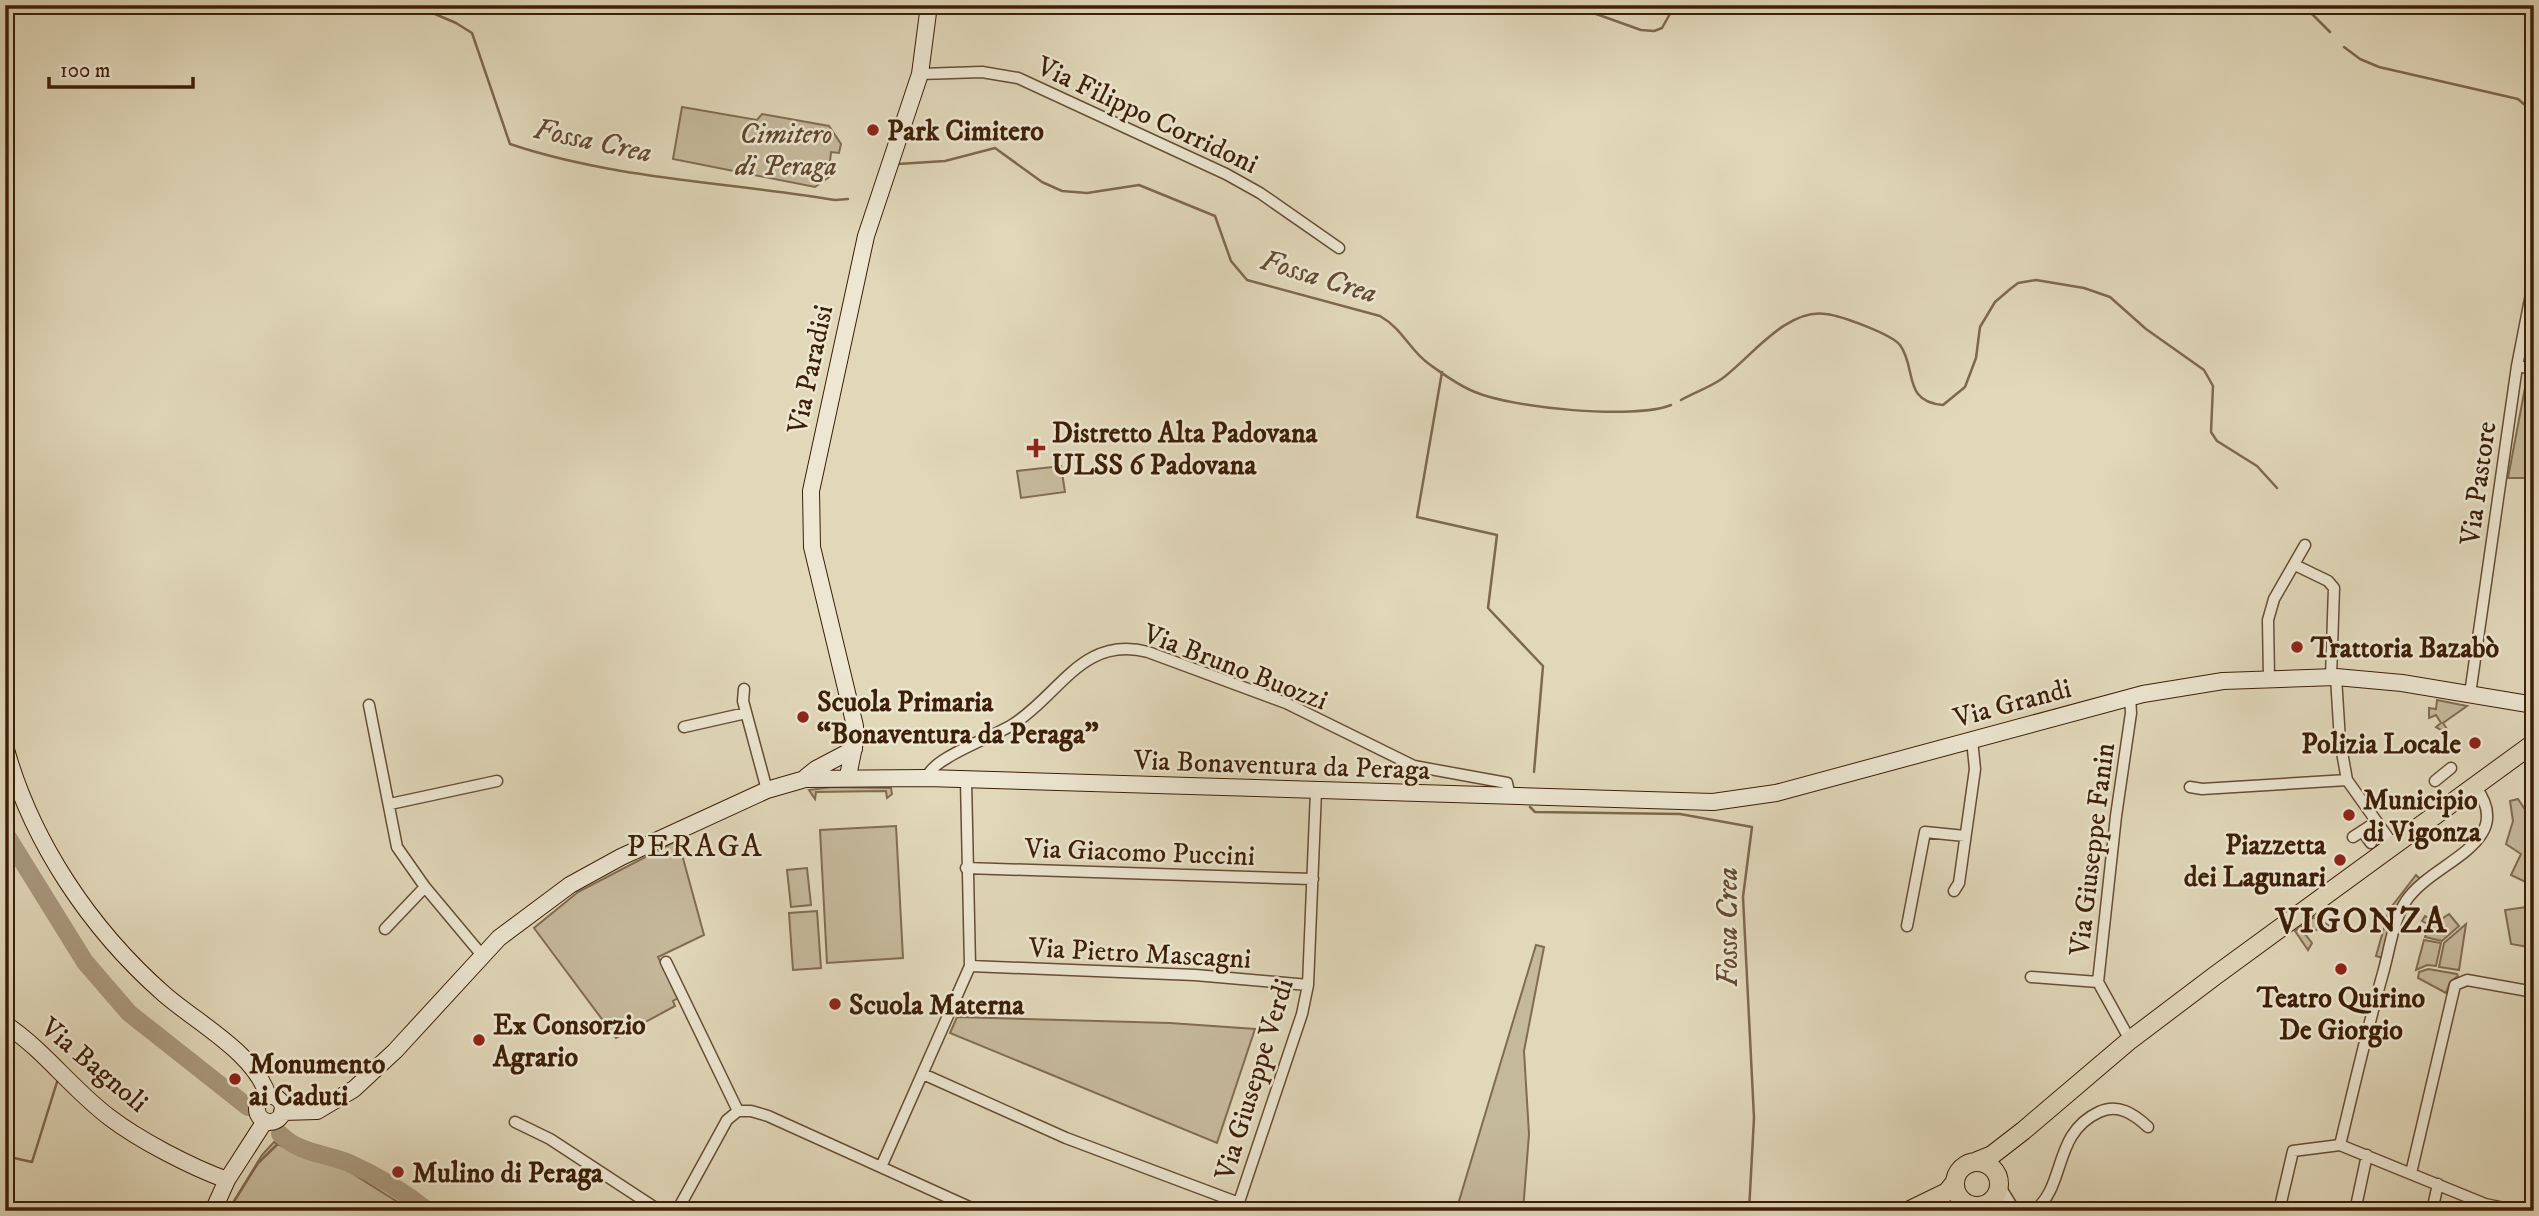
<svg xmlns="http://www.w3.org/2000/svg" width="2539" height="1216" font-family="'IM FELL DW Pica',serif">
  <rect width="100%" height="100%" fill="#e1d8ba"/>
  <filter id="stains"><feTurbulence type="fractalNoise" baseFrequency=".00286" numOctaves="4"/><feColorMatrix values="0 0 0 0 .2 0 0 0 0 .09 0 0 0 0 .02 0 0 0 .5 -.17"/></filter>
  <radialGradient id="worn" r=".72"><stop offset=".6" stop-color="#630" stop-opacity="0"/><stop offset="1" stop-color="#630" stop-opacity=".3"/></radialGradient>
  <!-- green -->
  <path fill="#c5b99b" stroke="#816c50" stroke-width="2" d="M682,107L757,120L762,114L829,126L841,144L839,153L831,152L830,162L837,164L835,173L815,187L673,159Z
    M2527,377H2534V478H2508Z
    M1061,466L1065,492L1021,498L1017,471Z
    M2437,700L2467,706L2443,723L2447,729L2443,731L2436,727L2441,723L2436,715L2429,718V708L2436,709Z
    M832,787L891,788L892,794L887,798L886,791L816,792L815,799L809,790Z
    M2518,799L2524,808L2534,813V886L2511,875L2521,854L2506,844L2513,821L2510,801Z
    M896,826L903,958L827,963L820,830Z
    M678,840L704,935L658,957L678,998L673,1001L675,1006L616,1038L534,928L578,892Z
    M807,868L811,905L791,907L787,870Z
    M2416,875L2421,880L2383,958L2376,956L2389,910Z
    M2534,906V948L2511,944L2505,910Z
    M817,911L821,968L793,970L789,913Z
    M2449,914L2459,926L2442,941L2425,937L2429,925L2422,921L2425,916L2437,922Z
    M2314,917L2330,926V929L2324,927L2305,934L2312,943L2308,950L2295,931Z
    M2466,924L2459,970L2439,967L2444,943Z
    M2424,940L2441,943L2436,966L2427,965L2416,970Z
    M1536,945L1544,947L1524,1051L1529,1134L1523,1211H1456Z
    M2428,969L2457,974L2458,976L2450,982L2446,993L2418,978L2419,972Z
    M957,1017L1170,1023L1255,1029L1217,1143L950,1033Z
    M274,1142L301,1156L342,1167L412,1211H228L262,1155Z"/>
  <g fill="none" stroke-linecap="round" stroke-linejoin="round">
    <!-- stream -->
    <path stroke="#7e684d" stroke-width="2.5" d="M414,5L456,23L472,33L510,144C614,179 727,182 835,200L848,199
      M1571,5L1641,30L1654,31L1662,28L1675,5
      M2303,5L2330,32
      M2344,47L2360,59L2379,67L2518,99L2534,113
      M898,164L945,161L995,148L1042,182L1062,191L1087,193L1139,185L1215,216L1231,261L1247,280L1380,316C1404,330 1409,350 1429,364C1443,374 1459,386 1475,392C1512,408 1634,420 1671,405
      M1442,372L1417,517L1497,535L1488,608L1543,666L1534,772
      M1681,400C1693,393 1708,388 1720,380C1748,361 1786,307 1826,314C1842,316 1891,334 1900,345C1917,368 1902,402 1943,405L1965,387L1976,358L1980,327L1995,302L2009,290L2018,283L2036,280L2084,288L2110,297L2146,329L2204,370L2213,386L2211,432L2217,441L2257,466L2277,488
      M1530,807L1535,812L1680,814L1752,827L1743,897L1754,1118L1749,1211
      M5,1156L32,1162L57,1082
      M228,1211L258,1163L284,1138"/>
    <!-- river -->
    <path stroke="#a9997d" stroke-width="18" d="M5,833L85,962L129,1013L248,1107
      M280,1134C300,1154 325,1153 349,1163C378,1176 403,1191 428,1211"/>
    <!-- street casing -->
    <g stroke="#664d33" stroke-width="13">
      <path id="street" d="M920,74L982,72L1018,78L1226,174L1260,193L1339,248
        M2517,366L2534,369
        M2295,565L2328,581L2334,588L2331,677
        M2336,677L2340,741L2347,780L2394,846
        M2269,679L2268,620L2274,599L2305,545
        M744,689L743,701L767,790
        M2470,694L2517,366L2534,279
        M2130,697L2131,713L2116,816L2098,982L2130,1040
        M369,705L397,847L425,887L481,954
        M684,727L746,713
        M927,778C930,759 993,737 1012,725C1060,695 1082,635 1148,652L1286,703L1414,766L1507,783L1510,796
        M2435,781L2451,768
        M2475,786C2519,844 2432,861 2406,901C2392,923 2390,949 2383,973C2367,1030 2354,1087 2340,1145L2485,1204L2519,1211
        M2190,787L2202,789L2347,780
        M390,804L497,781
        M2362,831L2371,843
        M2353,837L2370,826
        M966,868L1313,879
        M1954,891L1959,883L1975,769L1972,740
        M1907,926L1925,832L1965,836
        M385,929L425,887
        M666,962L738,1111
        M970,966L1195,975L1308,985
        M2031,977L2098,982
        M923,1074L1066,1138L1239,1203
        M738,1111H751L768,1116L978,1211
        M515,1122L550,1139L660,1211
        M881,1167L970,966L966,780
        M2411,1173L2455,985L2467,980L2534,992
        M1999,1185L2015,1211
        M1984,1205L2000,1211
        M677,1211L727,1120L738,1111
        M1236,1211L1302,1014L1308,985L1316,791
        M2034,1211C2067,1185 2052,1134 2099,1112C2118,1103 2134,1114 2148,1127
        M2279,1211L2293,1151L2340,1145
        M2355,1211L2367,1155
        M2432,1211L2438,1184"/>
    </g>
    <!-- secondary casing -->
    <g stroke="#3d1f06" stroke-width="18">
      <path id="secondary" d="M5,746C31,841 90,929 164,994C197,1023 255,1053 268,1096
        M848,776L855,742V726L812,547L811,491L866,236L920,74L929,5
        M806,777L816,769L854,749
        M5,1024C44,1050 72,1089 109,1117C139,1140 191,1167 227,1180
        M257 1109a13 13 0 1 1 26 0a13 13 0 1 1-26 0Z
        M282,1112L317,1111L354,1089L395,1051L499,938L570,885L621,857L767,790L805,779L927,778L1713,802L1776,793L2143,694L2223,681L2336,677L2402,683L2534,705
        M213,1211L227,1180L265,1121"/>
    </g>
    <!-- primary casing -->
    <g stroke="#3d1f06" stroke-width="20">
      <path id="primary" d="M1977,1161L1992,1155L2023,1131L2130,1040L2216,975L2534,743
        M1955 1184a22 22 0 1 1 44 0a22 22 0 1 1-44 0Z
        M1908,1211L1947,1192L1955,1182"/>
    </g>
    <!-- street -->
    <use href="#street" stroke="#ece6d2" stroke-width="10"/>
    <!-- secondary -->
    <use href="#secondary" stroke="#ece6d2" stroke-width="16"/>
    <!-- primary -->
    <use href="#primary" stroke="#e1d8ba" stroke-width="18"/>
  </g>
  <!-- markers -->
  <g fill="#8f2418" stroke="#ece6d2" stroke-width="2.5">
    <circle cx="873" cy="130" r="7"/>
    <path d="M1032.5 437.5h7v7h7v7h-7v7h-7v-7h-7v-7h7z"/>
    <circle cx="2297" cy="647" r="7"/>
    <circle cx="803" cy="717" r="7"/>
    <circle cx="2475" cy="743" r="7"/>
    <circle cx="2349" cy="815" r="7"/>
    <circle cx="2340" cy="860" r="7"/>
    <circle cx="2341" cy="969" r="7"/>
    <circle cx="835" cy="1004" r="7"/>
    <circle cx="479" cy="1040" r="7"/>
    <circle cx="235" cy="1079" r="7"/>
    <circle cx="398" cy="1172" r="7"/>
  </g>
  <g text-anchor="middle" stroke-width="5" stroke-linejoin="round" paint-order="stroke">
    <!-- street labels -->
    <g font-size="28" fill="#3d1f06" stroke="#ece6d2">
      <text transform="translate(1148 114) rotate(25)" y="10">Via Filippo Corridoni</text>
      <text transform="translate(809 369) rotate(-78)" y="10">Via Paradisi</text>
      <text transform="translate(2477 483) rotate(-82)" y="10">Via Pastore</text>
      <text transform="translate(1236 666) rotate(21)" y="10">Via Bruno Buozzi</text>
      <text transform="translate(2012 702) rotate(-15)" y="10">Via Grandi</text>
      <text transform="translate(1282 764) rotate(2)" y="10">Via Bonaventura da Peraga</text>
      <text transform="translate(2091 849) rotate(-83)" y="10">Via Giuseppe Fanin</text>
      <text transform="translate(1140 851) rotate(2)" y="10">Via Giacomo Puccini</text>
      <text transform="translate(1140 952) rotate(3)" y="10">Via Pietro Mascagni</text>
      <text transform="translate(95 1064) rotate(40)" y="10">Via Bagnoli</text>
      <text transform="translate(1253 1079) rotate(-73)" y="10">Via Giuseppe Verdi</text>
    </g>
    <!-- poi labels -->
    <g font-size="28" font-weight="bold" fill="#3d1f06" stroke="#ece6d2" text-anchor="start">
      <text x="887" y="140">Park Cimitero</text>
      <text x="1052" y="442">Distretto Alta Padovana<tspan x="1052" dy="32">ULSS 6 Padovana</tspan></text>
      <text x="2311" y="657">Trattoria Bazabò</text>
      <text x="817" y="711">Scuola Primaria<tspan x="817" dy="32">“Bonaventura da Peraga”</tspan></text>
      <text x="2461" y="753" text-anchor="end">Polizia Locale</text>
      <text x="2363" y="809">Municipio<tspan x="2363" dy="32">di Vigonza</tspan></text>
      <text x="2326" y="854" text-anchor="end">Piazzetta<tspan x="2326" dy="32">dei Lagunari</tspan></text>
      <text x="2341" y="1007" text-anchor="middle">Teatro Quirino<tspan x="2341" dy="32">De Giorgio</tspan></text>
      <text x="849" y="1014">Scuola Materna</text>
      <text x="493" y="1034">Ex Consorzio<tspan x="493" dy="32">Agrario</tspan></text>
      <text x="249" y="1073">Monumento<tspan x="249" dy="32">ai Caduti</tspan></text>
      <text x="412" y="1182">Mulino di Peraga</text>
    </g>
    <!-- park labels -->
    <g font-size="28" font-style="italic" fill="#5f462b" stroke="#ece6d2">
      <text x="786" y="143">Cimitero<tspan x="786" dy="32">di Peraga</tspan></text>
    </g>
    <!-- water labels -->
    <g font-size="30" font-style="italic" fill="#634a30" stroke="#ece6d2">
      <text transform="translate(593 140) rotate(12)" y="10">Fossa Crea</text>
      <text transform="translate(1319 276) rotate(17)" y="10">Fossa Crea</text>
      <text transform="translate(1727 927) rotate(-90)" y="10">Fossa Crea</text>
    </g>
    <!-- quarter labels -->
    <g font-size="32" letter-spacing="2" fill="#3d1f06" stroke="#ece6d2">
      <text x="695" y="856">PERAGA</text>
    </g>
    <!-- district labels -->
    <g font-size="35" font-weight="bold" letter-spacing="2" fill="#3d1f06" stroke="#ece6d2">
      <text x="2362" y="932">VIGONZA</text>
    </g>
  </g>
  <!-- margin -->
  <rect width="2539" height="1216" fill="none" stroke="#e1d8ba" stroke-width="28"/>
  <rect x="7" y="7" width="2525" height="1202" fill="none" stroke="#3d1f06" stroke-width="3.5"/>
  <rect x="14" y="14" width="2511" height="1188" fill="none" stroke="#3d1f06" stroke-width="2"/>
  <!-- scale -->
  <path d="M49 77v10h144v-10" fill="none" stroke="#3d1f06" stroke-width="3.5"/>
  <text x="60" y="77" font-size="21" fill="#3d1f06" stroke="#ece6d2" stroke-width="5" paint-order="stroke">100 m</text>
  <rect width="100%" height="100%" filter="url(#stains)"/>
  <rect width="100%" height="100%" fill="url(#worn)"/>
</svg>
